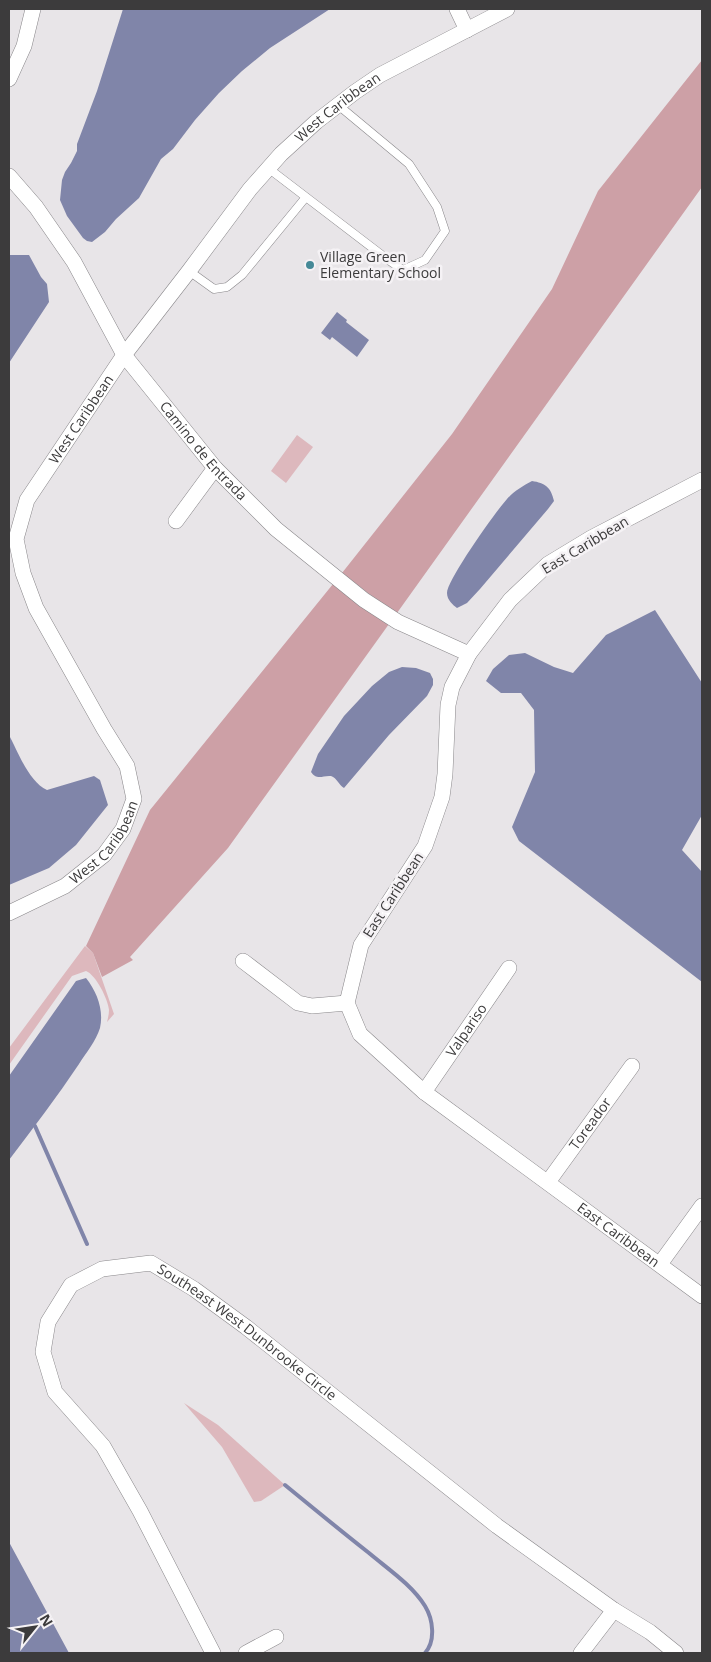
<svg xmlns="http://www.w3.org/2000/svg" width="711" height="1662" font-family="'Open Sans',sans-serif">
  <rect width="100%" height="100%" fill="#e8e5e8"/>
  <!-- green -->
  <path fill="#ddb8bd" d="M297,435L313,447L286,483L271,471Z
    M85,946L93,953L114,1014L107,1022C108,1018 109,1014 109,1010C108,999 96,975 86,971L72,976L9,1065V1048Z
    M184,1403L218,1425L285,1485L261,1501L254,1502L222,1447Z"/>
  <!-- forest -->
  <path fill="#cda0a6" d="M702,60V187L397,613L369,594L342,573L452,434L552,289L598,191Z
    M333,584L389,624L228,848L130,957L133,960L102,977L93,953L86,946L150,810Z"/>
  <!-- water -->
  <path fill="#8085a9" d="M123,9H330L270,48L242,71L219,93L195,120L173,149L161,159L139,198L116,219L105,232L92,242L87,241L83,238L67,216L60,200L62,180L65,172L71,163L77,151V144L97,91Z
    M9,255H29L41,277L47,284L49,302L9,363Z
    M337,312L347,320L346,322L369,340L357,357L332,337L330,340L321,333Z
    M532,481C545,483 551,487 554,501L548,509L480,589L467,603L457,608C453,605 447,600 447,593C447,580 496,511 507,499C514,491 523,486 532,481Z
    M655,610L702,683V815L682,850L702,872V982L519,841L512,827L535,772L534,710L521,693H501L486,681L493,669L509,655L525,653L554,667L573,673L606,635Z
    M402,667L416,668L430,673L433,679V685L427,696L389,735L344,788C339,785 337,778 331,776C323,775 317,781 311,772L318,754L344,716L372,686L389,672Z
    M9,735C18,752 29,782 47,790L94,776L100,780L108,805L76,845L49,868L9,885Z
    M86,978C97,992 104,1010 100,1028C96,1041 86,1053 79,1064C57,1097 33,1128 9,1160V1076L76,981Z
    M9,1542L69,1653H9Z"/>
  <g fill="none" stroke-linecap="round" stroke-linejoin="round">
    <!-- stream -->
    <path stroke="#8085a9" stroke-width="4" d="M35,1126L87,1244
      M285,1485C313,1508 341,1531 369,1553C388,1569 412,1585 425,1606C433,1619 436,1641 425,1653"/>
    <!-- service casing -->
    <g stroke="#89878a" stroke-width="9">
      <path id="service" d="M268,168L387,259L403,270L425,260L445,231L437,207L409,164L338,105
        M189,271L214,289L227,287L242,275L306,197"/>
    </g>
    <!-- minor casing -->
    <g stroke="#89878a" stroke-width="16">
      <g id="minor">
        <path d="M457,9L467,30"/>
        <path d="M9,79L24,46L33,9"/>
        <path id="s1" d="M9,176L36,207L74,262L124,355L215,468L276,529L364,600L398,622L469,654"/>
        <path id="s2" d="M702,480L591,538L548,564L510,600L469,654L452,687L448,705L445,774L442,797L425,846L361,945L347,1003L360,1034L424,1092L702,1296"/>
        <path d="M176,521L215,468"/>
        <path id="s3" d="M9,913L65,886L104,855L123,829L134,799L127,766L104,729L36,608L23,573L16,539L27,500L124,355L189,271L250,189L281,154L316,122L355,92L380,75L507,9"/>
        <path d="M243,961L298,1003L312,1006L347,1003"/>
        <path id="s4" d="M424,1092L509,968"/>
        <path id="s5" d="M548,1182L632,1066"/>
        <path d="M660,1264L702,1206"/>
        <path id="s6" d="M213,1653L140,1511L103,1446L55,1392L43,1352L48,1322L71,1285L102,1269L151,1263L194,1289L246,1327L497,1526L614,1610L650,1632L676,1653"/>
        <path d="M246,1653L276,1637"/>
        <path d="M581,1653L614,1610"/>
      </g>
    </g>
    <!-- service -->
    <use href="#service" stroke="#fff" stroke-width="8"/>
    <!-- minor -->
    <use href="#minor" stroke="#fff" stroke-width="15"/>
  </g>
  <!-- markers -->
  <circle fill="#458997" stroke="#f5f2f5" stroke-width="2" cx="310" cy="265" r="5"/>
  <g text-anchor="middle" stroke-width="5" stroke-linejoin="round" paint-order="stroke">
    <!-- street labels -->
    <g font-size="14" fill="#3c3b3c" stroke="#f5f2f5">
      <text dy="5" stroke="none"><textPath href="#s3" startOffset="1008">West Caribbean</textPath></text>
      <text dy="5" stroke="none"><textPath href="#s3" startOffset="602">West Caribbean</textPath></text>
      <text dy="5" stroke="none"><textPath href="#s1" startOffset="338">Camino de Entrada</textPath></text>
      <text transform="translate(585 545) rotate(-31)" y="5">East Caribbean</text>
      <text dy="5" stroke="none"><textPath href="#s3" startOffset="122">West Caribbean</textPath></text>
      <text transform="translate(393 895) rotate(-57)" y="5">East Caribbean</text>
      <text dy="5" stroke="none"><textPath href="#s4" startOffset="75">Valpariso</textPath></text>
      <text dy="5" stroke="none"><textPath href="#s5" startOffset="72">Toreador</textPath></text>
      <text dy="5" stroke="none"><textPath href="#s2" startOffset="1034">East Caribbean</textPath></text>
      <text dy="5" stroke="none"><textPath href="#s6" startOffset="625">Southeast West Dunbrooke Circle</textPath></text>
    </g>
    <!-- poi labels -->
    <g font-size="14" fill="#3c3b3c" stroke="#f5f2f5" text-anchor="start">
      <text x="320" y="262">Village Green<tspan x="320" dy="16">Elementary School</tspan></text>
    </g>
  </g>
  <!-- border -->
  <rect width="711" height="1662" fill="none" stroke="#3c3b3c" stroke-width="20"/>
  <!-- north arrow -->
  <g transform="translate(35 1627) rotate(60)" stroke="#f5f2f5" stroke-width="4" paint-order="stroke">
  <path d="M0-4L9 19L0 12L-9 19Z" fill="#3c3b3c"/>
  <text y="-8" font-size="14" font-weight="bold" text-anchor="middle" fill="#3c3b3c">N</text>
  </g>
</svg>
